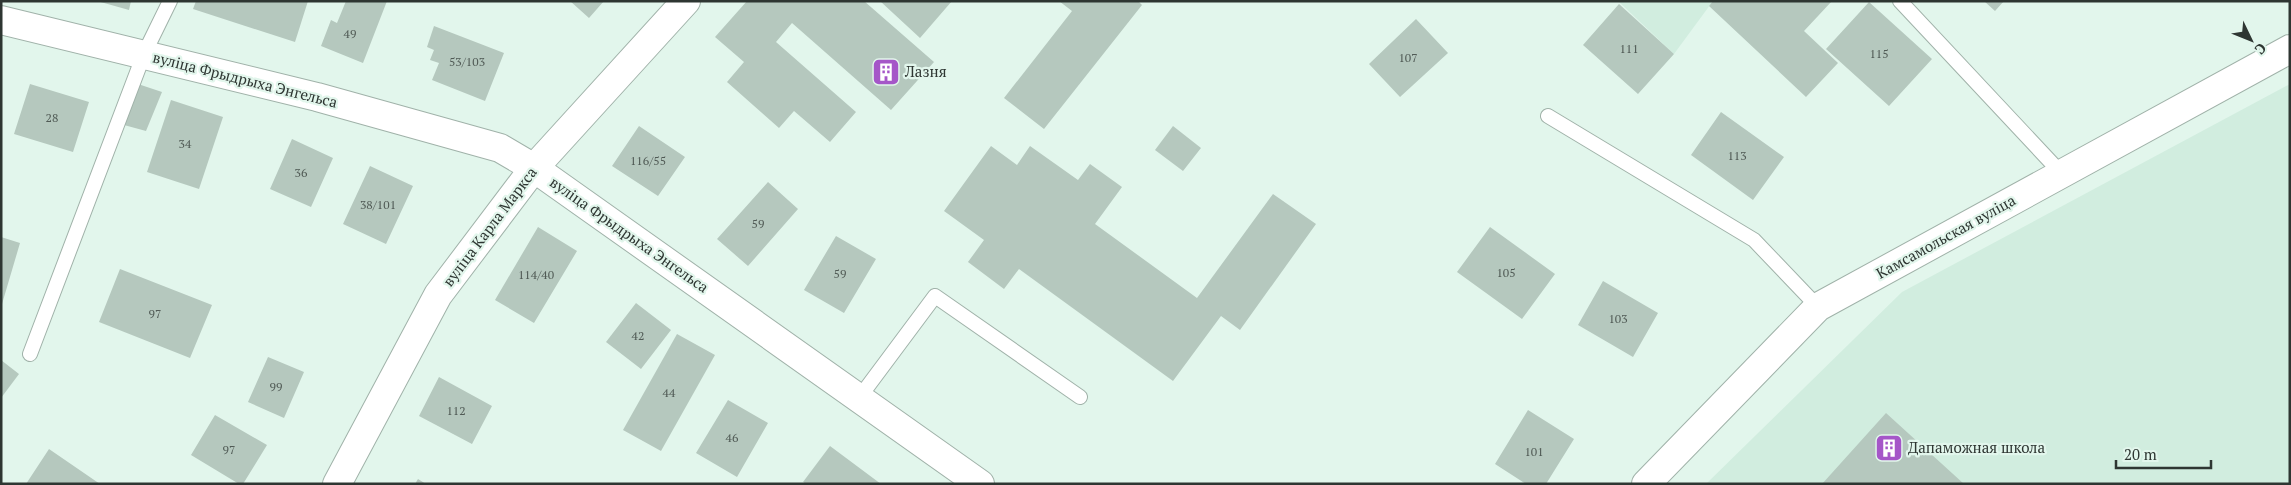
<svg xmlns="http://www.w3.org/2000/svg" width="2291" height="485" font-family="'PT Serif',serif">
  <rect width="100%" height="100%" fill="#e2f6ec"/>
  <!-- built -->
  <path fill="#d1eddf" d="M1618,1H1713L1674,54Z
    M2290,84V484H1706L1902,292Z"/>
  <!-- building -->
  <path fill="#b5c8be" d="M97,1H131L129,10Z
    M196,1H308L295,42L193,9Z
    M346,1H387L363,63L321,46L331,20L337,23Z
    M570,1H604L589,18Z
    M747,1H864L934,62L891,110L792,23L776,42L856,112L830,142L794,111L779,128L727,82L744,62L715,37Z
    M880,1H952L920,38Z
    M1059,1H1138L1142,5L1044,129L1004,98L1072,11Z
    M1713,1H1832L1804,31L1838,63L1806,97L1709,6Z
    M1984,1H2004L1995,11Z
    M1869,2L1932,59L1889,106L1826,49Z
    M1619,4L1674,54L1638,94L1583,45Z
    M1416,19L1448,53L1400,97L1369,64Z
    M434,26L504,53L485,101L432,80L439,63L430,60L434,50L427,47Z
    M30,84L89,102L73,152L14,134Z
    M138,84L162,92L146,131L124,125Z
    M171,100L223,117L199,189L147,172Z
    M1721,112L1784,157L1753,200L1691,155Z
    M639,126L685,157L658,196L612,166Z
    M1173,126L1201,148L1183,171L1155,150Z
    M292,139L333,158L311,207L270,189Z
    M991,146L1017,165L1030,146L1078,180L1090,164L1122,187L1095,224L1197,298L1273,194L1316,224L1240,330L1221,316L1173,381L1019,269L1004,289L968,262L984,240L944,211Z
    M370,166L413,186L386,244L343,224Z
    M768,182L798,209L748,266L717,239Z
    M538,227L577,251L534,323L495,300Z
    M1490,227L1555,274L1522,319L1457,272Z
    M836,236L876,259L844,313L804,290Z
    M1,237L20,243L2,304H1Z
    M120,269L212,305L190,358L99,322Z
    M1603,281L1658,313L1633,357L1578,325Z
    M636,303L671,330L641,369L606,342Z
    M677,334L715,355L661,451L623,430Z
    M268,357L304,372L284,418L248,402Z
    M1,360L19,374L1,398Z
    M439,377L492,406L472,444L419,416Z
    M728,400L768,423L737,477L696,453Z
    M1528,410L1574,439L1546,484H1526L1495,464Z
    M1886,413L1964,484H1822Z
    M215,415L267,445L243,484H239L191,455Z
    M830,446L881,484H806L803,482Z
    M49,449L100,484H26Z
    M418,479L426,484H415Z"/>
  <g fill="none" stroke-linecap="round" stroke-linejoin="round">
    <!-- lane casing -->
    <g stroke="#a0b2a9" stroke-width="16">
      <path id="lane" d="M1900,1L2062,174
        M1548,116L1754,240L1818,307
        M30,354L144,54L170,1
        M859,398L935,296L1080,397"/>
    </g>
    <!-- street casing -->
    <g stroke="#a0b2a9" stroke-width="30">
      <path id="street" d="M1,20L317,97L500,148L534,168L980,484
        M1646,484L1818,307L2290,49"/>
    </g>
    <!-- secondary casing -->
    <g stroke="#a0b2a9" stroke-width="30">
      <path id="secondary" d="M337,484L438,295L534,168L686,1"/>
    </g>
    <!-- lane -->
    <use href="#lane" stroke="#fff" stroke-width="14"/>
    <!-- street -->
    <use href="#street" stroke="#fff" stroke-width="28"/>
    <!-- secondary -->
    <use href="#secondary" stroke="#fff" stroke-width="28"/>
  </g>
  <!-- icons -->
  <defs>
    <g id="building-square" transform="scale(1.4375)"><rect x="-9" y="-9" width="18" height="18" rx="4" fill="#a556c8" stroke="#e2f6ec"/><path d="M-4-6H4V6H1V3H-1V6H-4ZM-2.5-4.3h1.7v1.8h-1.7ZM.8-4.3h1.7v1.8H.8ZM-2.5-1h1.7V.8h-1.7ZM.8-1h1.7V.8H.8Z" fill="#fff"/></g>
  </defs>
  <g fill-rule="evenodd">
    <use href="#building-square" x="886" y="72"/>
    <use href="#building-square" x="1889" y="448"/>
  </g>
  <g text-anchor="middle" stroke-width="4.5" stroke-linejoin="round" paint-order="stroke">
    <!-- number labels -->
    <g font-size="12" fill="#505a55">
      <text x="350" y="38">49</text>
      <text x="1629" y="53">111</text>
      <text x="1879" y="58">115</text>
      <text x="1408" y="62">107</text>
      <text x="467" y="66">53/103</text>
      <text x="52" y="122">28</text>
      <text x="185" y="148">34</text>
      <text x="1737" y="160">113</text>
      <text x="648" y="165">116/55</text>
      <text x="301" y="177">36</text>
      <text x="378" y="209">38/101</text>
      <text x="758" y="228">59</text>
      <text x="1506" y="277">105</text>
      <text x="840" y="278">59</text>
      <text x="536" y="279">114/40</text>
      <text x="155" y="318">97</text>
      <text x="1618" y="323">103</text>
      <text x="638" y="340">42</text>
      <text x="276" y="391">99</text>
      <text x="669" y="397">44</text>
      <text x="456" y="415">112</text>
      <text x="732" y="442">46</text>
      <text x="229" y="454">97</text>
      <text x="1534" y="456">101</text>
    </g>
    <!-- poi labels -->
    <g font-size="15" fill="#2e3632" stroke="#e2f6ec" text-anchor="start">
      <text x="905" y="77">Лазня</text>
      <text x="1908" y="453">Дапаможная школа</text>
    </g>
    <!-- street labels -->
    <g font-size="15" fill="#2e3632" stroke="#e2f6ec">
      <text transform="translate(245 80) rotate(14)" y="5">вуліца Фрыдрыха Энгельса</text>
      <text transform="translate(490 227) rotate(-53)" y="5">вуліца Карла Маркса</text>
      <text transform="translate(629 235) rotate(35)" y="5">вуліца Фрыдрыха Энгельса</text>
      <text transform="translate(1946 237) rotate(-29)" y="5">Камсамольская вуліца</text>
    </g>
  </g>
  <!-- border -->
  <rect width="2291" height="485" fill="none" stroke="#2e3632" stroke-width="5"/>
  <!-- north arrow -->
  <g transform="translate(2251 40) rotate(133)" stroke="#e2f6ec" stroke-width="4" paint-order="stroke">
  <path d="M0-4L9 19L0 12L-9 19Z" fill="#2e3632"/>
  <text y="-8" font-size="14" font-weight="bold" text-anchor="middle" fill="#2e3632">С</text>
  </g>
  <!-- scale -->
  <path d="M2116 460v8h95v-8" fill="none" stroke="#2e3632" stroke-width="2.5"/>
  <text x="2124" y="460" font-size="15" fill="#2e3632" stroke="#e2f6ec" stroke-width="4" paint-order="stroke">20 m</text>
</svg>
